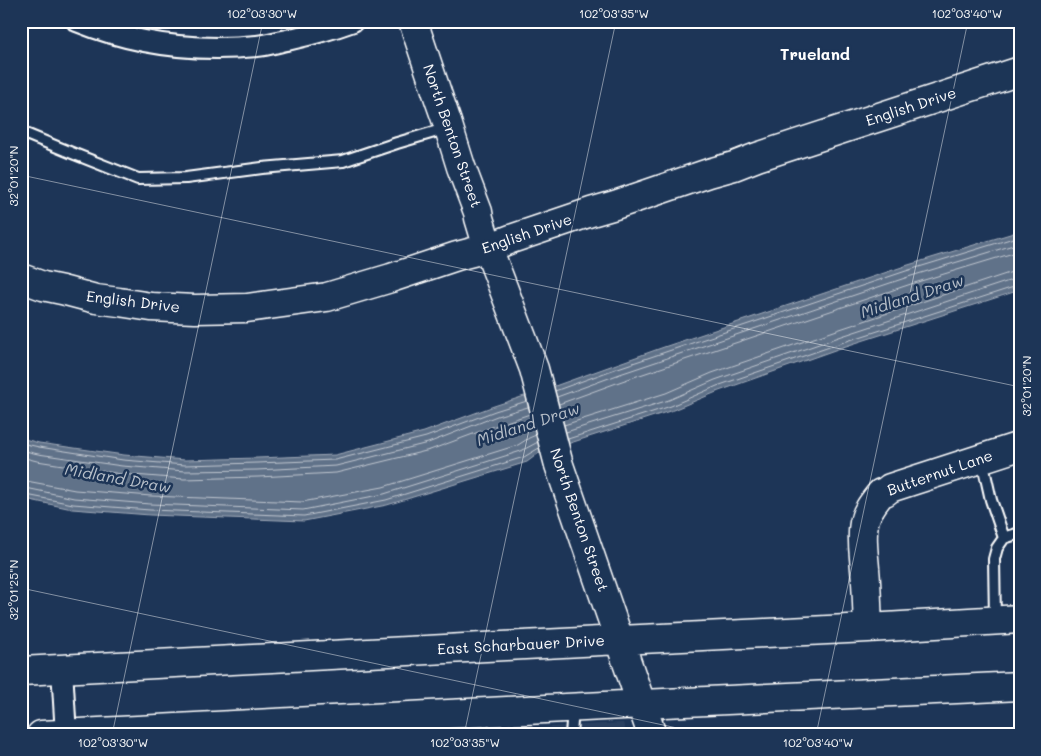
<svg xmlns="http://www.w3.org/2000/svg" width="1041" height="756" font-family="Mali,sans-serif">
  <rect width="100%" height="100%" fill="#1d3557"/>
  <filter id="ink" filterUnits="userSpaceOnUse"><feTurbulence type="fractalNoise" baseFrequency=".02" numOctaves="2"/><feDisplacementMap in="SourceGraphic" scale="10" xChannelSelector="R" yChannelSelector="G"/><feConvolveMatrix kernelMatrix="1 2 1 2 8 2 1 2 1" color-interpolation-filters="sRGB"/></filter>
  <g filter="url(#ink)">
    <!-- built -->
    <path fill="#2a4161" d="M623,723L627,735H405Z"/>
    <!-- water -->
    <path fill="#617289" stroke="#a0aab8" d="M1020,231V290L846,346L719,391L673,410L539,453L527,462L387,505L304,521L150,515L72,509L21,498V438L39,443L124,455L185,460L257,458L335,455L424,432L494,406L555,386L664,347L905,266Z"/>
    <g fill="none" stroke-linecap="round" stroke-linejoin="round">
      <!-- shore -->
      <path stroke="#c0c7d0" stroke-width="1" d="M555,391L618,368L906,271L1020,236
        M557,397L620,374L908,277L1020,243
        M559,404L622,381L911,284L1020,251
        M564,425L666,393L712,373L840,329L1012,272L1020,271
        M566,432L669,400L715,380L842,336L1015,279H1020
        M568,439L671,406L717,386L844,342L1020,285
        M21,443L39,447L123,460L185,465L257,463L335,460L426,437L495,411L527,401
        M21,450L38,454L122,466L185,471L257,470L336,466L428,443L497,416L528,407
        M21,457L37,461L121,474L184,479L258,477L336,473L430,450L500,424L530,414
        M21,480L75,490L151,496L302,502L383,487L518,445L529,438L536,435
        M21,487L74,498L150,504L303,510L384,494L521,451L538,442
        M21,494L73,504L150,510L304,516L386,500L524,457L539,448"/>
      <!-- lane casing -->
      <g stroke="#fff" stroke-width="14">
        <path id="lane" d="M21,132L72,153L138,179L186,178L262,168L343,161L397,143L448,128
          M982,460L991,500L1004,538
          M995,620L994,559L997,548L1004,538L1020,533
          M571,735L573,708"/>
      </g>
      <!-- street casing -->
      <g stroke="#fff" stroke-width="24">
        <path id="street" d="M77,21C134,44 196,52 257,46C267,45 277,42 287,40C309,35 331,29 353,21
          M62,669L66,735"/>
      </g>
      <!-- secondary casing -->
      <g stroke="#fff" stroke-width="31">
        <path id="secondary" d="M413,21L439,99L447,122L461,167L478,212L479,218L488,248L534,369L559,465L652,735
          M21,278L43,286L62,290L96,299L119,302L151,307L195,309L247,308L327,297L391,278L457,256L488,248L511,239L591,212L615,205L709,173L734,166L757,157L1020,71
          M868,628C867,608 867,589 865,569C864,554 861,538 864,523C866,511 874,502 881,493L885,492L890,488L1020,446
          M21,671L620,640L868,628L1020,619
          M41,735L643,704L1020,686"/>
      </g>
      <!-- lane -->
      <use href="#lane" stroke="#1d3557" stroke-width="10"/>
      <!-- street -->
      <use href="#street" stroke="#1d3557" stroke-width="20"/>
      <!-- secondary -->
      <use href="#secondary" stroke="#1d3557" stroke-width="28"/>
    </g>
  </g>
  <!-- ticks -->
  <path fill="none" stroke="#fff" stroke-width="1" stroke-opacity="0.45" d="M21,175L1020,387M21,588L710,735M112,735L263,21M464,735L616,21M816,735L968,21"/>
  <g text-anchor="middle" stroke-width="5" stroke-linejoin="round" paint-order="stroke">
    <!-- street labels -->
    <g font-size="15" fill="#fff" stroke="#1d3557">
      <text transform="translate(911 107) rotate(-18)" y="5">English Drive</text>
      <text transform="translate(452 136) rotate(71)" y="5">North Benton Street</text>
      <text transform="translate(527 234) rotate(-19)" y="5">English Drive</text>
      <text transform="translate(133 302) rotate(7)" y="5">English Drive</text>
      <text transform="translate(940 473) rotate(-19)" y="5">Butternut Lane</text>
      <text transform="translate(579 520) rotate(71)" y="5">North Benton Street</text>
      <text transform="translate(521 645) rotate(-3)" y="5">East Scharbauer Drive</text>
    </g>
    <!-- neighbourhood labels -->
    <g font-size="16" font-weight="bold" fill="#fff" stroke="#1d3557">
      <text x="815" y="60">Trueland</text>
    </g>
    <!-- water labels -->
    <g font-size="16" font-style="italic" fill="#b8c0ca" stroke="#1d3557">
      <text transform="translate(912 296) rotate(-18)" y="6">Midland Draw</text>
      <text transform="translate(528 424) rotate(-18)" y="6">Midland Draw</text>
      <text transform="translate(118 478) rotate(10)" y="6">Midland Draw</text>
    </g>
  </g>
  <!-- margin -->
  <rect width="1041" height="756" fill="none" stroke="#1d3557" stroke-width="55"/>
  <rect x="28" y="28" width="986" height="700" fill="none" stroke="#fff" stroke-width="2"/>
  <g font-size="12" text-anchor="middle" fill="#fff">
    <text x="262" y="18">102°03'30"W</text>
    <text x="614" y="18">102°03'35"W</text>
    <text x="967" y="18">102°03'40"W</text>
    <text transform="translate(14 176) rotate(-90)" y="4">32°01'20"N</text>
    <text transform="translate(1027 386) rotate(-90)" y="4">32°01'20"N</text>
    <text transform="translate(14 590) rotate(-90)" y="4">32°01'25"N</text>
    <text x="113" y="747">102°03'30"W</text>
    <text x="465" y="747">102°03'35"W</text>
    <text x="818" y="747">102°03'40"W</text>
  </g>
</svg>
